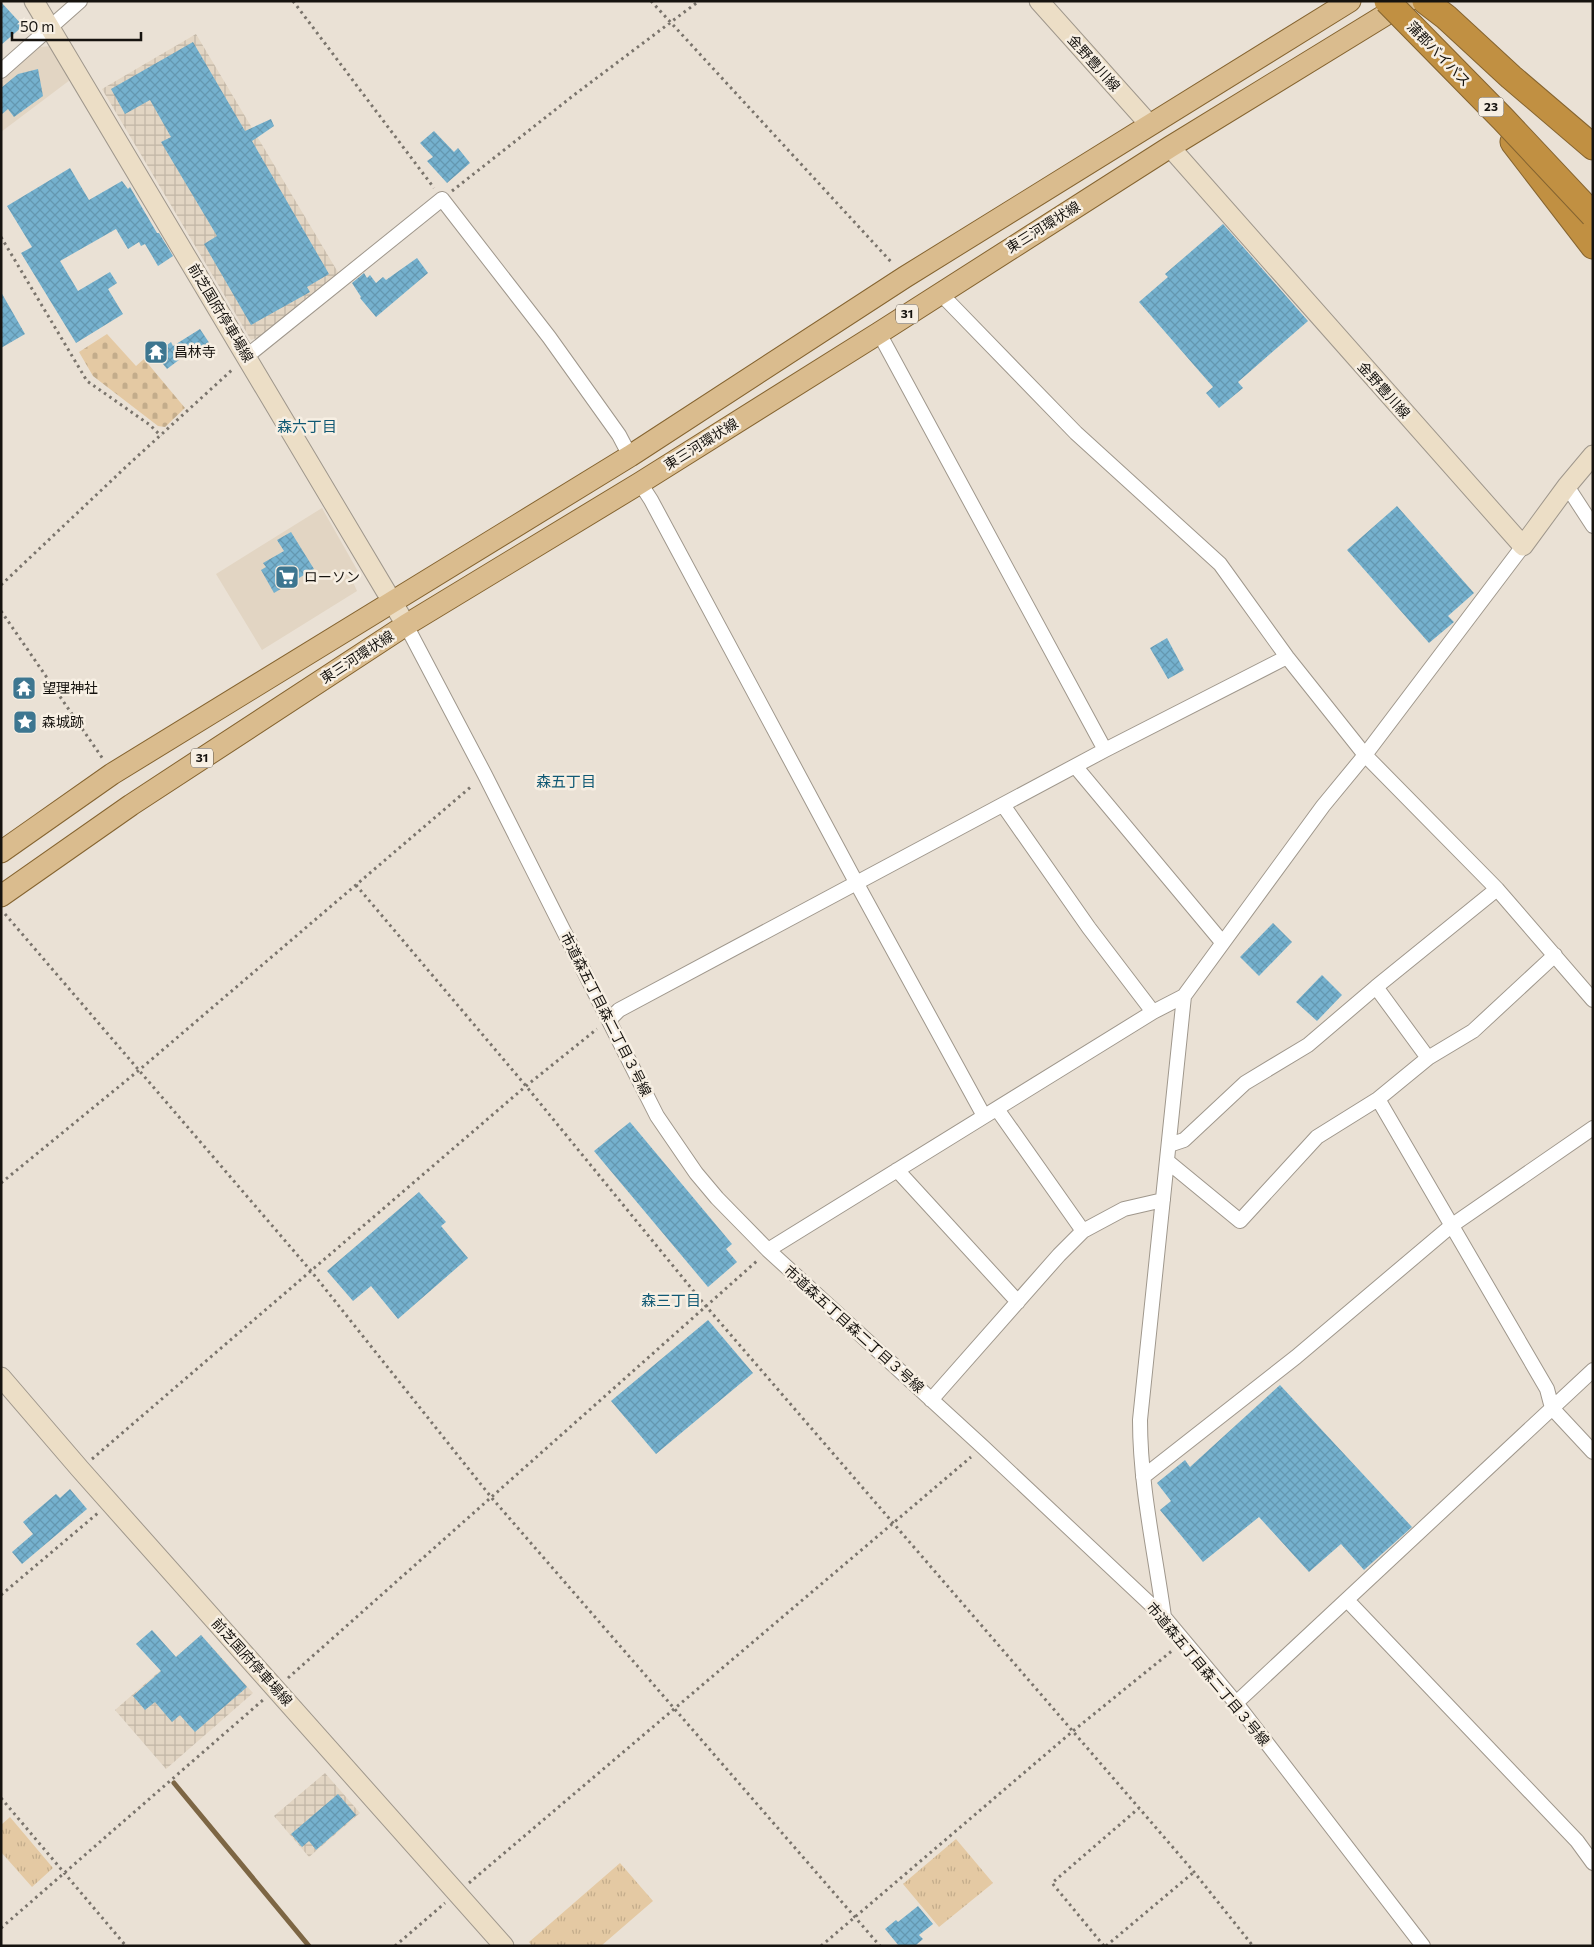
<svg xmlns="http://www.w3.org/2000/svg" width="1594" height="1947" font-family="Commissioner,'Noto Sans JP',sans-serif">
  <defs>
    <pattern id="industrial-grid" width="8" height="8" patternUnits="userSpaceOnUse" patternTransform="scale(1.25)"><rect width="8" height="8" fill="#e2d5c3"/><path d="M0 4h8M4 0v8" fill="none" stroke="#c1b6a6"/></pattern>
    <pattern id="grass-tufts" width="24" height="20" patternUnits="userSpaceOnUse" patternTransform="scale(1.25)"><rect width="24" height="20" fill="#e4c9a3"/><path d="M3 7l-1-3M5 7V3M7 7l1-3M15 17l-1-3M17 17v-4M19 17l1-3" fill="none" stroke="#c3ac8b"/></pattern>
    <pattern id="cemetery-stones" width="16" height="16" patternUnits="userSpaceOnUse" patternTransform="scale(1.25)"><rect width="16" height="16" fill="#e4c9a3"/><path d="M2 7V4a2 2 0 0 1 4 0v3zM10 15v-3a2 2 0 0 1 4 0v3z" fill="#c3ac8b"/></pattern>
    <pattern id="building-cross-hatch" width="8" height="8" patternUnits="userSpaceOnUse" patternTransform="scale(1.25)"><rect width="8" height="8" fill="#75b1ce"/><path d="M0 0l8 8M0 8l8-8" fill="none" stroke="#6497b0"/></pattern>
  </defs>
  <rect width="100%" height="100%" fill="#eae1d5"/>
  <!-- built -->
  <path fill="#e2d5c3" d="M51,46L70,80L1,132V82L40,47Z
    M322,508L360,575L352,580L357,591L262,650L216,574Z"/>
  <!-- industrial -->
  <path fill="url(#industrial-grid)" d="M196,34L339,274L257,338L251,340L102,89Z
    M201,1635L253,1693L166,1769L115,1710Z
    M325,1773L360,1813L309,1857L274,1816Z"/>
  <!-- grass -->
  <path fill="url(#grass-tufts)" d="M10,1817L53,1868L32,1887L1,1852V1825Z
    M956,1839L993,1883L939,1927L903,1884Z
    M620,1863L653,1901L601,1946H532L529,1942Z"/>
  <!-- cemetery -->
  <path fill="url(#cemetery-stones)" d="M107,334L136,366L144,359L185,408L165,427L158,426L93,376L79,352Z"/>
  <g fill="none" stroke-linecap="round" stroke-linejoin="round">
    <!-- stream -->
    <path stroke="#7d6644" stroke-width="5" d="M174,1783L309,1946"/>
  </g>
  <!-- building -->
  <path fill="url(#building-cross-hatch)" d="M1,2L23,26L1,45Z
    M193,42L245,131L271,119L274,126L252,141L329,274L307,287L310,292L251,325L204,244L217,236L161,142L171,137L150,100L125,114L111,89Z
    M38,69L43,96L14,117L8,109L1,115V88L18,74Z
    M434,131L454,152L458,148L470,163L447,183L427,161L433,157L420,143Z
    M70,168L89,200L122,181L128,189L130,187L157,233H159L173,256L158,266L145,244L141,246L139,242L128,249L116,229L60,261L78,291L110,272L117,283L108,289L123,314L76,343L21,253L32,247L7,206Z
    M1223,224L1308,321L1238,382L1243,388L1219,408L1206,393L1213,387L1139,302L1168,277L1165,274Z
    M417,258L428,273L376,317L360,298L361,297L352,283L364,273L367,278L370,275L376,283L383,277L386,280Z
    M1,292L25,334L1,348Z
    M200,329L212,347L192,360L188,353L167,369L155,354L171,342L173,346Z
    M1397,506L1474,593L1448,616L1454,622L1429,643L1347,550Z
    M291,532L314,569L274,593L261,570L266,567L263,563L284,551L277,540Z
    M1167,638L1184,670L1168,679L1150,648Z
    M1273,923L1292,942L1259,976L1240,957Z
    M1322,975L1342,995L1317,1021L1296,1002Z
    M630,1122L732,1244L726,1249L737,1262L708,1287L594,1151Z
    M419,1192L446,1222L441,1226L468,1258L398,1319L371,1286L353,1301L327,1271Z
    M708,1320L753,1373L656,1454L611,1401Z
    M1280,1385L1412,1527L1364,1570L1341,1544L1309,1572L1259,1517L1203,1562L1160,1510L1171,1501L1157,1483L1185,1460L1190,1467Z
    M70,1489L87,1509L22,1564L12,1552L33,1534L23,1522L56,1494L60,1498Z
    M152,1630L176,1657L201,1635L247,1687L195,1732L180,1715L172,1722L155,1702L145,1710L133,1696L161,1671L136,1644Z
    M338,1794L356,1815L316,1850L309,1841L302,1847L291,1834Z
    M918,1906L933,1924L919,1935L923,1939L915,1946H899L885,1929L896,1920L898,1922Z"/>
  <g fill="none" stroke-linecap="round" stroke-linejoin="round">
    <!-- street casing -->
    <g stroke="#9f978c" stroke-width="16">
      <path id="street" d="M1,71L80,1
        M940,293L1076,433L1220,564L1287,657L1365,755L1497,889L1593,1000
        M879,333L1105,750
        M247,356L442,199L549,337L619,435L630,456
        M640,483L651,500L857,884L984,1116
        M1567,486L1593,526
        M406,625L485,775L657,1116L696,1173L717,1198L768,1250L983,1447L1164,1617L1236,1703L1423,1946
        M1075,766L1222,942
        M1003,805L1089,928L1153,1012
        M1376,987L1428,1058
        M610,1019L619,1010L1105,750L1287,657
        M1378,1099L1547,1389L1552,1408L1593,1452
        M997,1109L1083,1231
        M1169,1145L1184,1140L1245,1083L1308,1045L1376,987L1497,889
        M1167,1161L1240,1221L1317,1137L1378,1099L1428,1058L1473,1031L1555,955
        M897,1170L1018,1302
        M768,1250L1153,1012L1184,996L1323,806L1365,755L1523,546
        M931,1400L1059,1255L1083,1231L1124,1209L1163,1200
        M1143,1477L1296,1357L1451,1226L1593,1128
        M1347,1600L1577,1841L1593,1863
        M1164,1617C1155,1552 1140,1486 1140,1420L1184,996
        M1236,1703L1593,1370"/>
    </g>
    <!-- secondary casing -->
    <g stroke="#9f978c" stroke-width="21">
      <path id="secondary" d="M34,1L406,625
        M1039,1L1150,125
        M1170,147L1523,546L1567,486L1593,455
        M1,1377L80,1469L504,1946"/>
    </g>
    <!-- primary casing -->
    <g stroke="#856430" stroke-width="23">
      <path id="primary" d="M1,852L112,774L630,456L905,277L1350,1
        M1,896L131,805L406,625L640,483L879,333L1170,147L1408,1"/>
    </g>
    <!-- highway casing -->
    <g stroke="#856430" stroke-width="27">
      <path id="highway" d="M1425,1L1446,17L1511,77L1593,147
        M1513,142L1593,246"/>
    </g>
    <!-- path -->
    <path stroke="#7a746c" stroke-width="3" stroke-dasharray="2.5 4" stroke-linecap="butt" d="M293,1L434,188
      M651,1L893,264
      M452,191L574,95L699,1
      M1,237L87,381L150,425L161,436
      M1,585L129,464L233,369
      M1,611L103,759
      M356,885L526,1086L705,1305L1139,1808L1194,1872L1253,1946
      M5,914L311,1271L491,1497L880,1946
      M1,1183L138,1071L473,785
      M92,1459L526,1086L597,1029
      M1,1595L98,1513
      M288,1678L758,1260
      M1,1798L126,1946
      M469,1883L971,1457
      M1,1928L263,1700
      M395,1946L445,1903
      M821,1946L1073,1731L1173,1650
      M1104,1946L1052,1883L1139,1808
      M1106,1946L1194,1872"/>
    <!-- street -->
    <use href="#street" stroke="#fff" stroke-width="14"/>
    <!-- secondary -->
    <use href="#secondary" stroke="#ecdec6" stroke-width="19"/>
    <!-- primary -->
    <use href="#primary" stroke="#dabc8e" stroke-width="21"/>
    <!-- highway -->
    <use href="#highway" stroke="#c19042" stroke-width="25"/>
    <!-- highway-bridge casing -->
    <g stroke="#856430" stroke-width="27" stroke-linecap="butt">
      <path id="highway-bridge" d="M1387,1L1503,119L1593,215"/>
    </g>
    <!-- highway-bridge -->
    <use href="#highway-bridge" stroke="#c19042" stroke-width="25"/>
  </g>
  <!-- icons -->
  <defs>
    <g id="temple-square" transform="scale(1.25)"><rect x="-9" y="-9" width="18" height="18" rx="4" fill="#3d7690" stroke="#f7efe3"/><path d="M0-6L5-2H3V0L6.5 2.5H4V6H1.5V3h-3V6H-4V2.5H-6.5L-3 0V-2H-5Z" fill="#fff"/></g>
    <g id="supermarket-square" transform="scale(1.25)"><rect x="-9" y="-9" width="18" height="18" rx="4" fill="#3d7690" stroke="#f7efe3"/><path d="M-6-5.5h2.5l.6 2H6L4.5 2H-2.5L-4.4-4H-6ZM-1.5 3.2a1.3 1.3 0 1 0 .1 0ZM3 3.2a1.3 1.3 0 1 0 .1 0Z" fill="#fff"/></g>
    <g id="sight-square" transform="scale(1.25)"><rect x="-9" y="-9" width="18" height="18" rx="4" fill="#3d7690" stroke="#f7efe3"/><path d="M0-6L1.8-2.2L6-1.7L2.9 1.2L3.7 5.4L0 3.3L-3.7 5.4L-2.9 1.2L-6-1.7L-1.8-2.2Z" fill="#fff"/></g>
  </defs>
  <g fill-rule="evenodd">
    <use href="#temple-square" x="156" y="352"/>
    <use href="#supermarket-square" x="287" y="577"/>
    <use href="#temple-square" x="24" y="688"/>
    <use href="#sight-square" x="25" y="722"/>
  </g>
  <g text-anchor="middle" stroke-width="5" stroke-linejoin="round" paint-order="stroke">
    <!-- shield labels -->
    <g fill="#f7efe3" stroke="#5a554f" stroke-width="1">
      <rect x="1478.5" y="97.5" width="25" height="19" rx="4"/>
      <rect x="896" y="304.5" width="22" height="19" rx="4"/>
      <rect x="191" y="748.5" width="22" height="19" rx="4"/>
    </g>
    <g font-size="12" font-weight="bold" fill="#16130f">
      <text x="1491" y="111">23</text>
      <text x="907" y="318">31</text>
      <text x="202" y="762">31</text>
    </g>
    <!-- street labels -->
    <g font-size="14" fill="#16130f" stroke="#f7efe3">
      <text transform="translate(1439 54) rotate(46)" y="5">蒲郡バイパス</text>
      <text transform="translate(1094 63) rotate(48)" y="5">金野豊川線</text>
      <text transform="translate(1043 227) rotate(-32)" y="5">東三河環状線</text>
      <text transform="translate(221 313) rotate(59)" y="5">前芝国府停車場線</text>
      <text transform="translate(1384 390) rotate(48)" y="5">金野豊川線</text>
      <text transform="translate(701 444) rotate(-32)" y="5">東三河環状線</text>
      <text transform="translate(357 657) rotate(-33)" y="5">東三河環状線</text>
      <text transform="translate(606 1014) rotate(63)" y="5">市道森五丁目森二丁目３号線</text>
      <text transform="translate(854 1329) rotate(42)" y="5">市道森五丁目森二丁目３号線</text>
      <text transform="translate(252 1662) rotate(48)" y="5">前芝国府停車場線</text>
      <text transform="translate(1208 1674) rotate(50)" y="5">市道森五丁目森二丁目３号線</text>
    </g>
    <!-- poi labels -->
    <g font-size="14" fill="#16130f" stroke="#f7efe3" text-anchor="start">
      <text x="174" y="357">昌林寺</text>
      <text x="304" y="582">ローソン</text>
      <text x="42" y="693">望理神社</text>
      <text x="42" y="727">森城跡</text>
    </g>
    <!-- neighbourhood labels -->
    <g font-size="15" fill="#105974" stroke="#f7efe3">
      <text x="307" y="432">森六丁目</text>
      <text x="566" y="787">森五丁目</text>
      <text x="671" y="1306">森三丁目</text>
    </g>
  </g>
  <!-- border -->
  <rect width="1594" height="1947" fill="none" stroke="#16130f" stroke-width="5"/>
  <!-- scale -->
  <path d="M12 32v8h129v-8" fill="none" stroke="#16130f" stroke-width="2.5"/>
  <text x="20" y="32" font-size="15" fill="#16130f" stroke="#f7efe3" stroke-width="4" paint-order="stroke">50 m</text>
</svg>
